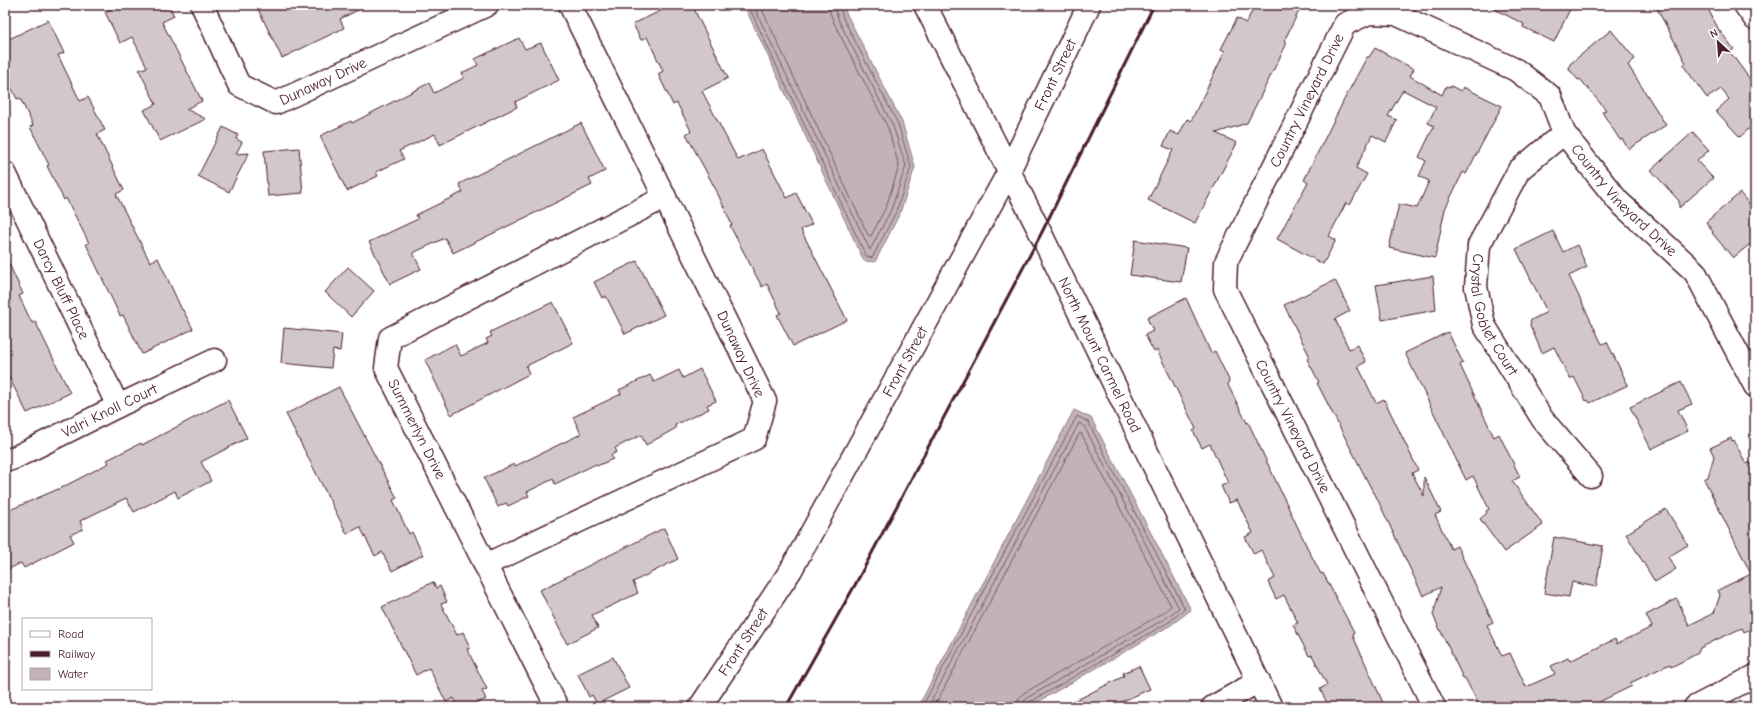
<svg xmlns="http://www.w3.org/2000/svg" width="1760" height="712" font-family="'Comic Neue',sans-serif">
  <rect width="100%" height="100%" fill="#fff"/>
  <filter id="ink" filterUnits="userSpaceOnUse"><feTurbulence type="fractalNoise" baseFrequency=".025" numOctaves="2"/><feDisplacementMap in="SourceGraphic" scale="8" xChannelSelector="R" yChannelSelector="G"/><feConvolveMatrix kernelMatrix="1 2 1 2 8 2 1 2 1" color-interpolation-filters="sRGB"/></filter>
  <g filter="url(#ink)">
    <!-- water -->
    <path fill="#c1b3b6" stroke="#91787e" d="M744,5H842L902,122L915,167L900,213L875,262L864,261Z
      M1074,410L1091,418L1191,610L1171,625L1029,707H918Z"/>
    <g fill="none" stroke-linecap="round" stroke-linejoin="round">
      <!-- shore -->
      <path stroke="#7a5a63" stroke-width="1" d="M748,5L866,256L872,258L896,212L911,167L898,124L843,18L839,5
        M753,5L870,250L891,210L906,166L893,126L839,21L833,5
        M760,5L868,235L871,236L886,207L899,166L888,128L834,23L827,5
        M922,707L1077,416L1088,422L1185,609L1169,622L1030,702L1028,707
        M928,707L1079,423L1084,426L1179,608L1166,618L1027,698L1024,702L1023,707
        M934,707L1079,434L1081,433L1171,606L1163,613L1024,693L1019,698L1017,707"/>
    </g>
    <!-- building -->
    <path fill="#d2c7cb" stroke="#4a1f2b" d="M118,5H169L174,16L162,22L202,101L186,109L206,119L160,141L144,110L156,104L139,70L147,67L132,37L120,43L105,12Z
      M256,5H368L340,19L344,28L282,58Z
      M673,5H692L728,78L702,91L738,160L762,149L787,198L796,193L812,224L801,230L847,320L793,346L777,315L781,313L767,284L762,287L730,226L732,225L716,190L686,134L691,131L677,103L673,105L658,74L663,71L647,37L641,40L633,24Z
      M1255,5H1302L1284,41L1287,43L1247,123L1216,133L1237,143L1195,223L1148,200L1173,150L1163,146L1170,131L1179,135L1187,119L1191,121L1225,51L1221,49L1237,18L1246,23Z
      M1486,5H1572L1554,42L1523,27L1524,24Z
      M1655,5H1706L1719,30L1734,49L1730,52L1755,86V123L1740,137L1716,111L1729,99L1721,89L1707,98L1683,65L1686,63Z
      M48,20L64,53L58,55L80,101L88,97L105,130L97,134L124,190L116,194L150,262L158,258L182,310H183L193,329L142,354L123,315L120,316L86,244L89,243L66,198L64,200L47,166L49,165L30,127L33,125L20,98L17,99L5,75V41Z
      M1611,30L1635,59L1628,65L1666,125L1629,149L1622,139L1620,140L1602,112L1606,110L1580,79L1578,80L1569,69L1570,64Z
      M519,38L525,49L541,43L559,80L515,102L517,107L440,145L435,134L399,151L404,159L376,172L378,176L347,191L320,136L351,121L352,123L429,83L434,93L464,78L462,73L478,65L475,59Z
      M1375,48L1414,69L1410,76L1442,95L1446,86L1450,88L1451,86L1461,91L1463,87L1502,106L1466,174L1463,172L1445,209L1435,258L1389,248L1399,204L1417,208L1429,181L1419,176L1426,161L1419,157L1434,126L1428,123L1436,107L1403,90L1388,116L1397,120L1386,142L1372,135L1356,168L1367,174L1350,205L1346,203L1329,236L1336,240L1323,264L1277,239L1308,182L1304,180L1345,98L1367,57H1369Z
      M581,123L605,171L589,179L592,185L453,253L445,238L413,253L421,269L390,284L369,242L418,219L416,215L463,192L459,184Z
      M223,127L238,135L236,139L242,142L236,154L249,153L229,192L198,176Z
      M1693,132L1709,150L1697,161L1713,178L1679,208V201L1651,170Z
      M299,148L303,193L268,196L264,151Z
      M1740,193L1755,211V240L1733,258L1712,233L1713,232L1706,222Z
      M1553,231L1563,252L1577,245L1587,267L1569,276L1602,344L1607,342L1628,385L1590,403L1588,400L1586,401L1574,377L1570,379L1554,347L1542,353L1530,325L1531,320L1547,312L1516,249Z
      M1135,240L1187,248L1181,282L1130,275Z
      M5,255L23,294L19,296L32,323L35,321L70,393L27,413L5,369Z
      M637,261L664,315L625,334L606,296L602,298L594,282Z
      M348,267L374,291L351,317L325,292Z
      M1433,276L1436,310L1382,320L1376,285Z
      M1335,280L1350,311L1335,319L1349,349L1357,345L1366,362L1358,366L1376,403L1384,399L1418,470L1412,473L1424,496V477L1441,512L1435,515L1451,549L1457,546L1493,622L1487,625L1502,656L1510,653L1526,687L1555,674L1551,666L1568,658L1570,661L1615,639L1617,644L1652,627L1646,615L1677,599L1689,625L1714,613L1720,595L1718,590L1751,574L1704,479L1708,477L1714,456L1710,448L1731,438L1732,441L1734,440L1746,464L1750,462L1755,471V627L1744,632L1742,628L1718,639L1700,648L1698,653L1687,659L1671,667L1670,664L1630,683L1632,686L1589,707H1480L1465,678H1463L1433,615L1441,587L1423,596L1374,492H1373L1317,383L1319,382L1307,359L1310,357L1284,305Z
      M1186,298L1211,353L1215,351L1229,380L1228,385L1247,423L1248,422L1309,551L1321,574L1323,573L1354,632L1353,636L1385,707H1329L1320,689L1327,685L1312,655L1309,656L1293,625L1298,623L1284,595L1276,599L1268,582L1275,578L1261,550L1254,554L1245,537L1253,533L1237,500L1229,503L1221,486L1228,483L1210,444L1202,448L1193,431L1196,429L1157,350L1154,352L1145,335L1153,331L1147,318Z
      M553,302L573,343L526,366L529,374L451,415L425,360L455,344L461,356L488,343L486,339L492,336L490,332Z
      M284,328L342,334L340,351L333,350L331,368L281,363Z
      M1448,332L1463,363L1460,365L1494,437L1499,434L1520,477L1512,481L1543,525L1504,552L1480,519L1487,513L1486,511L1489,509L1473,476L1466,480L1405,353Z
      M700,369L716,401L707,405L709,409L675,425L676,428L646,445L641,435L615,448L617,452L611,455L613,459L597,466L596,464L555,484L553,479L527,492L529,496L508,506L506,503L498,507L484,478L514,464L515,466L581,434L573,417L621,394L619,390L650,375L654,382L679,370L683,378Z
      M1681,382L1692,404L1678,410L1688,431L1651,449L1630,407Z
      M339,387L397,498L393,500L409,534L412,532L423,555L392,571L382,552L375,556L360,527L347,534L286,414Z
      M228,400L247,438L201,462L211,481L178,498L175,491L134,512L126,498L80,521L83,529L70,535L74,542L24,568L21,563L9,569L5,560V512L63,487L109,463L107,460L141,443L142,445Z
      M1666,509L1688,545L1668,557L1676,569L1655,582L1626,534Z
      M664,528L678,559L633,582L638,593L592,615L598,628L567,644L540,590Z
      M1554,537L1603,546L1596,587L1572,582L1569,597L1544,593Z
      M433,582L436,588L440,586L447,602L441,604L457,635L463,632L470,648L467,649L487,689L482,691L486,699L470,707H458L454,698L446,702L429,668L416,675L382,607Z
      M613,657L629,688L597,704L592,695L589,697L578,674Z
      M1139,666L1150,689L1110,707H1063L1124,676L1123,673Z"/>
    <g fill="none" stroke-linecap="round" stroke-linejoin="round">
      <!-- minor casing -->
      <g stroke="#4a1f2b" stroke-width="25">
        <g id="minor">
          <path id="s1" d="M202,5L239,85L276,103L487,5"/>
          <path id="s2" d="M925,5L1041,234L1271,707"/>
          <path d="M1745,5L1755,19"/>
          <path id="s3" d="M1564,133L1519,170L1479,245L1476,287L1484,325L1543,420L1591,476"/>
          <path id="s4" d="M5,173L118,406"/>
          <path id="s5" d="M5,461L14,458L118,406L215,360"/>
          <path d="M485,565L754,439L765,401L570,5"/>
          <path d="M557,707L386,368L390,338L665,197"/>
          <path id="s6" d="M700,707L791,570L1008,173L1089,5"/>
          <path d="M1213,707L1259,681"/>
          <path id="s7" d="M1434,707L1225,289L1226,262L1345,24L1369,13L1396,14L1516,70L1550,96L1564,133L1618,201L1695,272L1755,386"/>
          <path d="M1695,707L1755,676"/>
        </g>
      </g>
      <!-- minor -->
      <use href="#minor" stroke="#fff" stroke-width="22"/>
      <!-- rail -->
      <path stroke="#4a1f2b" stroke-width="3" d="M786,707L855,585L1041,234L1154,5"/>
    </g>
  </g>
  <g text-anchor="middle" stroke-width="3" stroke-linejoin="round" paint-order="stroke">
    <!-- street labels -->
    <g font-size="15" fill="#4a1f2b" stroke="#fff">
      <text dy="5" stroke="none"><textPath href="#s6" startOffset="726">Front Street</textPath></text>
      <text dy="5" stroke="none"><textPath href="#s1" startOffset="181">Dunaway Drive</textPath></text>
      <text dy="5" stroke="none"><textPath href="#s7" startOffset="675">Country Vineyard Drive</textPath></text>
      <text dy="5" stroke="none"><textPath href="#s7" startOffset="1119">Country Vineyard Drive</textPath></text>
      <text dy="5" stroke="none"><textPath href="#s4" startOffset="129">Darcy Bluff Place</textPath></text>
      <text dy="5" stroke="none"><textPath href="#s3" startOffset="217">Crystal Goblet Court</textPath></text>
      <text transform="translate(741 354) rotate(65)" y="5">Dunaway Drive</text>
      <text dy="5" stroke="none"><textPath href="#s2" startOffset="391">North Mount Carmel Road</textPath></text>
      <text dy="5" stroke="none"><textPath href="#s6" startOffset="402">Front Street</textPath></text>
      <text dy="5" stroke="none"><textPath href="#s5" startOffset="116">Valri Knoll Court</textPath></text>
      <text transform="translate(1293 426) rotate(63)" y="5">Country Vineyard Drive</text>
      <text transform="translate(417 429) rotate(63)" y="5">Summerlyn Drive</text>
      <text dy="5" stroke="none"><textPath href="#s6" startOffset="78">Front Street</textPath></text>
    </g>
  </g>
  <!-- margin -->
  <rect width="1760" height="712" fill="none" stroke="#fff" stroke-width="20"/>
  <rect x="10" y="10" width="1740" height="692" fill="none" stroke="#4a1f2b" stroke-width="1.5" filter="url(#ink)"/>
  <!-- legend -->
  <rect x="22" y="618" width="130" height="72" fill="#ffffff" stroke="#b7a5aa"/>
  <rect x="30" y="631" width="20" height="6" fill="#ffffff" stroke="#b7a5aa"/>
  <text x="58" y="638" font-size="12" fill="#4a1f2b">Road</text>
  <rect x="30" y="651" width="20" height="6" fill="#4a1f2b" stroke="#b7a5aa"/>
  <text x="58" y="658" font-size="12" fill="#4a1f2b">Railway</text>
  <rect x="30" y="668" width="20" height="12" fill="#c1b3b6" stroke="#b7a5aa"/>
  <text x="58" y="678" font-size="12" fill="#4a1f2b">Water</text>
  <!-- north arrow -->
  <g transform="translate(1718 42) rotate(334)" stroke="#ffffff" stroke-width="3" paint-order="stroke">
  <path d="M0-3L7 15L0 10L-7 15Z" fill="#4a1f2b"/>
  <text y="-6" font-size="11" font-weight="bold" text-anchor="middle" fill="#4a1f2b">N</text>
  </g>
</svg>
